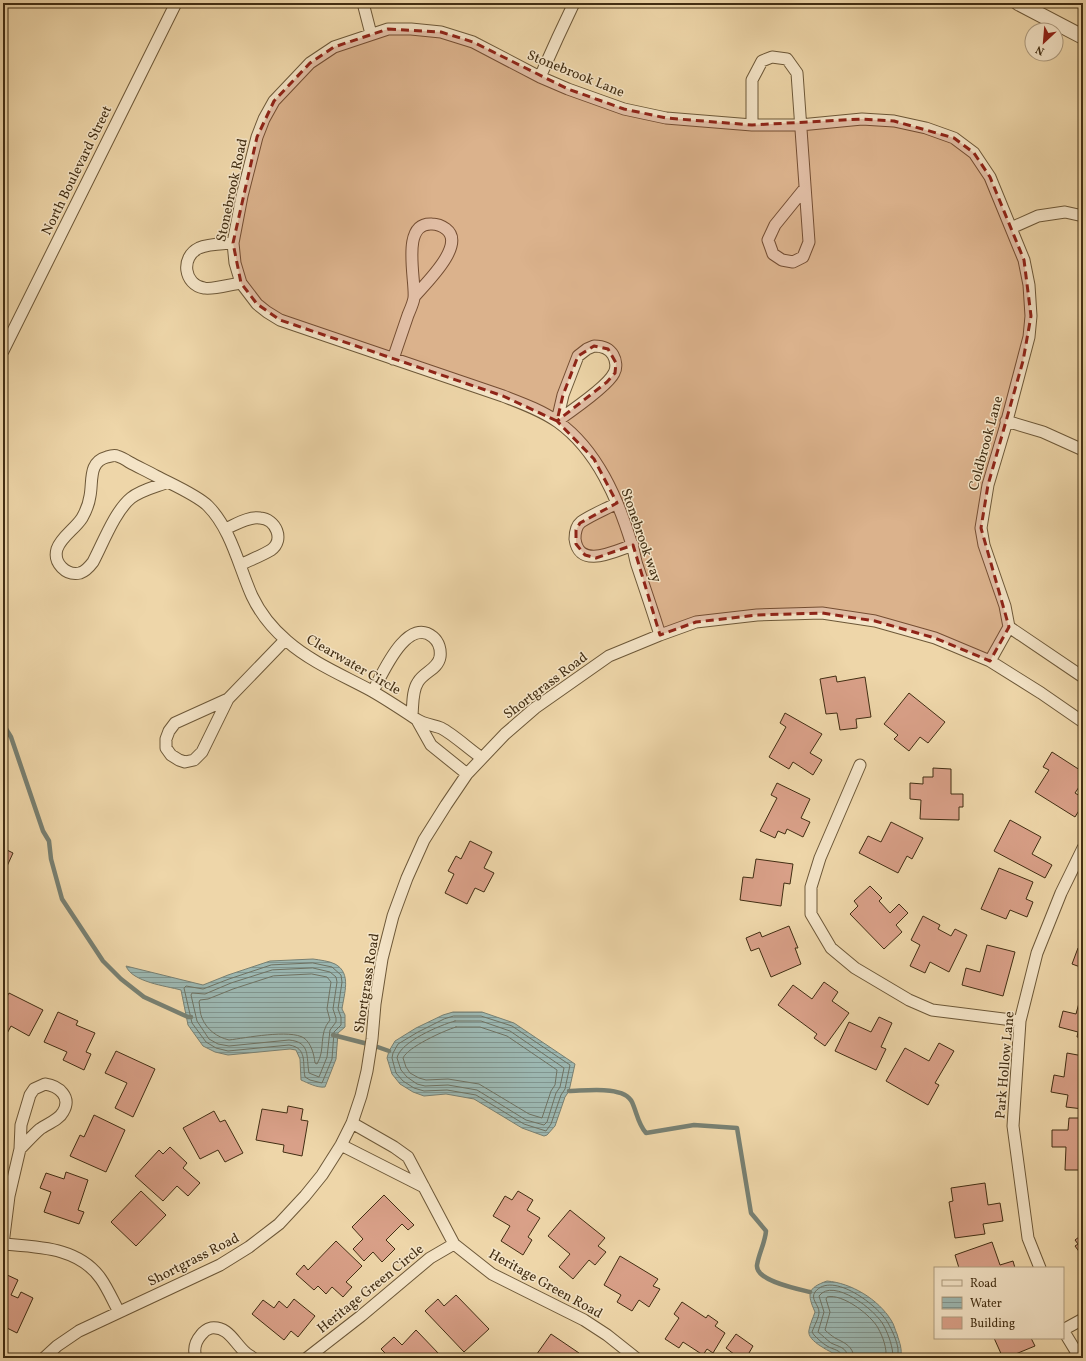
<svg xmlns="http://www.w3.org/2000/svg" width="1086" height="1361" font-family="Vollkorn,serif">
  <defs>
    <pattern id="water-rules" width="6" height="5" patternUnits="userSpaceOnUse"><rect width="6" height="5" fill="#9cb7b1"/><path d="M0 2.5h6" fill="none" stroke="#81958f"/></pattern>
  </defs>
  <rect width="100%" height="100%" fill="#eed6a9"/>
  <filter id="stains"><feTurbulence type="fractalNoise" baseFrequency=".005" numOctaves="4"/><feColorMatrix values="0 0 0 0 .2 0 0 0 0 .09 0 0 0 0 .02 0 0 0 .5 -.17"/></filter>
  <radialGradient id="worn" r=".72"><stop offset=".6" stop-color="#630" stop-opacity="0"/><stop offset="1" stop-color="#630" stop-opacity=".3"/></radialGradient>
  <!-- water -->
  <path fill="url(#water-rules)" stroke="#788072" d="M313,959C320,960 329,961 335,964C352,973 344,994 342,1009L345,1015V1027L338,1033L336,1059L325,1087C317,1088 308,1083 301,1080L300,1059L296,1050L290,1049L228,1055L215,1052L203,1046L188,1025L181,990C166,986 132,982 126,966L203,985L228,975L270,961Z
    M453,1012H482L514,1023L575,1064L569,1091L565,1097L555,1126L547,1135L544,1136L522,1128L474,1099L446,1094L424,1096L413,1092L400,1084L392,1074L387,1058L389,1051L395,1041L416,1028L443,1015Z
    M827,1281C851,1283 878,1299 891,1320C894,1324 895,1330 897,1334C900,1344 902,1348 901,1358H841C833,1352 806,1342 809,1330C810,1324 813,1318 815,1312C807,1294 807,1288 827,1281Z"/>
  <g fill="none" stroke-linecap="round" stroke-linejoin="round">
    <!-- shore -->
    <path stroke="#6f7262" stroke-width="1" d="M313,963L332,967L341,975L342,982L338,1009L341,1017V1025L334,1032L332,1059L322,1083L310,1080L305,1077C302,1063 308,1048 289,1045L228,1051L216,1048L206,1042L192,1023L184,988L186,986L203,989L229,979L271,965Z
      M313,968L330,972L336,977L337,982L333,1009L336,1018V1022L330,1030L327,1057L319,1077L309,1073C306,1057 311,1042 289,1040L229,1046L218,1044L209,1039L197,1021L191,995L192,993L205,994L231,983L272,970Z
      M312,974L327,977L331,982L327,1009L330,1020C318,1034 326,1049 317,1064L315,1063C314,1054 311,1043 304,1038C290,1029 245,1038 229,1040C217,1037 207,1030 202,1018C200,1014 200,1007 199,1002L200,1000L208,999L233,989L273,976Z
      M454,1016H481L512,1026L570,1065L565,1089L561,1095L551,1124L546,1131L524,1124L476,1095L447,1090L424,1091L414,1088L403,1081L396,1073L392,1058L393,1053L398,1044L418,1032L444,1019Z
      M455,1021H481L510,1031L564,1068L560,1087L556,1093L547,1122L544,1125L526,1120L477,1090L448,1085L425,1086L417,1084L407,1077L401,1070L397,1058C400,1042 440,1025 455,1021Z
      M456,1027H480L507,1036L557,1070L555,1085L551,1091L542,1118L529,1114L479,1084L448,1079L426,1080L419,1078L410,1073L406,1067L403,1058C408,1047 443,1031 456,1027Z
      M843,1358C841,1349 833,1350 827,1346C822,1343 818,1339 814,1335L812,1332C814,1326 819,1318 819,1312C819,1305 810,1299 815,1292C832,1270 879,1306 888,1323C892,1330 897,1341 898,1349C898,1352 898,1355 898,1358
      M848,1358C847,1347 839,1347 831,1343C827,1340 822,1335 818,1332L824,1312L819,1296C833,1277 876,1310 884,1326C889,1336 893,1347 893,1358
      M854,1358C853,1346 845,1343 835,1338C832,1336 828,1333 825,1330L830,1312L826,1299L827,1297C842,1293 871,1315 878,1328C883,1337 887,1348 886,1358"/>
    <!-- stream -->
    <path stroke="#788072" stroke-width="4.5" d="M3,724L11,737L43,831L49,841L51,859L62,899L103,961L121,979L144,997L188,1017H191
      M333,1035L372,1045L389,1051
      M569,1091C584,1091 624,1085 632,1102C637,1113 638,1124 646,1133L694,1125L737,1128L751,1213L766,1231C765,1243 759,1253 757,1265C755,1281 798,1289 810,1292"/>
  </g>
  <!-- building -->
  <path fill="#d9a088" stroke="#422e13" d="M836,676L837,682L865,677L871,717L856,719L857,728L840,730L837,713L826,714L820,679Z
    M909,693L945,722L928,743L920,737L909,751L894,739L898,735L884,724Z
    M785,713L822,734L810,753L822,760L813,775L793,762L789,769L769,757L786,727L780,723Z
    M1052,752L1083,772V781L1075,793L1083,798V804L1075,817L1035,792L1049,770L1043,767Z
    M933,768L951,769V794H963V807H959V820L920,819L921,800L910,799V783L923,784V777H933Z
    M777,783L810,799L801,818L810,822L803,837L787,829L785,834L778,831L775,838L760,831L777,798L771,795Z
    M1010,820L1041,837L1032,854L1052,865L1045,878L994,851Z
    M891,822L923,838L912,859L907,856L898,873L859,853L868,836L881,842Z
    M470,841L492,852L484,868L494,873L484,892L475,888L467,904L445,893L454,874L448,871L456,856L461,859Z
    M3,848L13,853L3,875Z
    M756,859L793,864L790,884L784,883L781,906L740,900L743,877L753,878Z
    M999,868L1033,882L1026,899L1033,902L1027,917L1010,910L1006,919L981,909Z
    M870,886L882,898L879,901L890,913L899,904L908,913L896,925L902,932L884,949L850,914L858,906L854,901Z
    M923,916L940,925L938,929L951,936L955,929L967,935L949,972L930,962L925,973L910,966L920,945L911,940Z
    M789,926L798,948H795L801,964L771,977L759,948L751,951L746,938L760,932L762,937Z
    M987,945L1015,952L1003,996L962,985L966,968L980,972Z
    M1078,948L1083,950V968L1072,964Z
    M824,982L838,992L832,1001L849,1013L825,1046L814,1038L817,1034L778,1005L793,985L812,999Z
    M1082,992H1083V1038L1077,1037L1078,1032L1059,1027L1063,1011L1076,1014Z
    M9,993L43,1010L29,1036L11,1026L3,1041V1004Z
    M58,1012L78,1021L76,1025L95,1033L86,1052L91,1054L84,1070L63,1060L67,1052L44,1042Z
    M879,1017L892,1023L881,1047L886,1049L876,1070L835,1051L849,1022L871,1032Z
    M939,1043L954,1051L935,1083L939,1085L928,1105L886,1081L905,1048L929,1061Z
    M116,1051L155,1069L133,1117L115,1108L127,1083L105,1073Z
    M1067,1053L1083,1056V1109L1066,1107L1068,1095L1051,1092L1054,1075L1064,1077Z
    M3,1085L7,1086L3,1097Z
    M288,1106L303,1109L301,1120L308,1121L302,1156L283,1152L284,1145L256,1140L262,1109L287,1113Z
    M214,1111L220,1122L225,1120L243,1153L225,1162L218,1150L200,1159L183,1128Z
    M94,1115L125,1130L106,1172L70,1156L80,1135L84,1137Z
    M1069,1118H1083V1170H1065L1066,1147H1052V1130H1068Z
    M170,1147L187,1163L183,1168L200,1183L188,1196L177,1186L163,1201L135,1176L159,1150L163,1154Z
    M66,1172L88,1180L78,1210L84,1212L79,1224L44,1212L51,1192L40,1188L46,1173L64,1179Z
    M985,1183L988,1205L1000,1203L1003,1221L983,1224L985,1234L955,1238L949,1202L953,1201L951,1188Z
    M141,1191L166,1215L136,1246L111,1222Z
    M518,1191L533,1200L527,1210L540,1218L528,1237L532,1240L523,1255L501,1241L510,1226L493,1216L505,1196L512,1200Z
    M384,1195L414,1225L408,1230L402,1224L386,1240L395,1249L382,1262L373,1252L364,1261L353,1249L363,1239L352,1227Z
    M570,1210L605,1238L598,1246L606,1252L595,1265L589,1260L573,1279L559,1267L570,1254L548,1236Z
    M1083,1234V1257L1075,1246L1078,1244L1075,1240Z
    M336,1241L362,1266L346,1282L352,1287L343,1297L332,1287L326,1294L318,1286L314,1290L296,1274L304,1265L308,1270Z
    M992,1242L1000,1265L1013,1261L1015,1268H959L955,1255Z
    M620,1256L658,1279L653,1286L660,1289L649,1307L639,1300L632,1311L617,1302L621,1295L604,1285Z
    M5,1274L18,1280L11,1295L18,1298L21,1292L33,1298L17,1333L3,1326V1278Z
    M456,1295L489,1329L464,1352L425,1311L438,1299L444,1306Z
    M294,1299L315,1316L298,1337L291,1331L284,1340L252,1314L263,1300L274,1308L279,1301L287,1308Z
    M682,1302L706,1318L708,1315L718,1322L715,1326L725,1333L713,1353L707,1349L703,1355L683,1342L679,1348L665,1339L679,1318L674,1314Z
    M416,1330L440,1355L437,1358H390L381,1349L394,1337L402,1345Z
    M551,1334L579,1353L575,1358H534Z
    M736,1334L753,1346L749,1353L756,1358H739L726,1348Z
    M994,1338H1031L1035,1346L1006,1358H1003Z"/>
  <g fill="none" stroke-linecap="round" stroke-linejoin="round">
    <!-- minor casing -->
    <g stroke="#6d5838" stroke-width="13">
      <path id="minor" d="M363,3L371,34
        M540,77L558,37L574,3
        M752,125V80L762,61L772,57L787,59L797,73L809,242L803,257L793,262L782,260L773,254L768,240L775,225L805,188
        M1011,228L1038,216L1065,212L1083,216
        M233,243C222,244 208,244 199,248C180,257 184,285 204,288C212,290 232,284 241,283
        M594,346C602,346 609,348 613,355C616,360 617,368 614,373C608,386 570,412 557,421L563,395L578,356L587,349Z
        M3,351L176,3
        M393,359C398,344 403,330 408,315C410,310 413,304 414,298C416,280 400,222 432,224C437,224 442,226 446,229C467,245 424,285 414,297
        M1006,421L1043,432L1083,450
        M168,482C155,487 141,490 131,498C115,511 103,543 93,562C90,566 86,571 80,573C66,576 53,563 57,549C61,537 75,529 82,518C86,511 89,503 90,496C93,481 88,462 107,457C110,456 115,455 117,456C121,457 126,460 129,462C138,467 147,471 156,476C171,484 197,495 208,506C231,529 239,567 252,596C260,613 273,629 287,641C311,662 342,675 370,690C386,699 401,709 416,719C423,724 433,725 441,728C453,734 470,750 482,758
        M617,503C606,509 591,515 581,522C576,526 575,533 575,539C579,570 615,551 633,545
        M225,529C235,525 249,516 260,518C276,519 285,540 271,550C261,556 250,560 240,565
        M1009,627L1083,677
        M660,635C653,612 645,589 637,565C635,559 634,551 632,545C618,499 597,450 558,422C541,410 521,403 503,396L280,320L267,312L257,304L241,283L235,263L233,243L242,196L257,137L264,119L274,101L310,63L334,47L388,29H411L441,32L473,42L540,77L568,89L624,109L666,118L752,125H800L862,119L894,121L926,128L954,138L974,153L990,177L1024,260L1029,285L1031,316L1029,337L1005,428L988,485L981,528L984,545L1005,606L1009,627L990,661
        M373,691C382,675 407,615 433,637C439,642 441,650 440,657C438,669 424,672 418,682C412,691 413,705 412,715
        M228,699L175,723L169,731L166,739V748L171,755L179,760L185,762L194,760L202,752L228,699L285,640
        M417,720L431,745L467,774
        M860,765L820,858L811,887V914L831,948L855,968L909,1000L932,1010L1020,1021
        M352,1123L394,1147L408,1157L454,1244L492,1274L584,1320L607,1335L636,1358
        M341,1145L424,1187
        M3,1244L9,1196L20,1149L21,1125L30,1095L34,1089L45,1084C59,1086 72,1097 63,1112C59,1120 47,1124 40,1129C33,1135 26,1143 20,1149
        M3,1244C38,1247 79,1247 101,1279C108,1289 113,1301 119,1312
        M1040,1268L1028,1238L1013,1126L1020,1021L1037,953L1061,893L1083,848
        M1063,1330L1080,1358
        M1063,1330L1083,1319
        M44,1358L57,1346L79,1331L220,1265L249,1247L279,1224L305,1196L322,1175L341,1145L352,1123L361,1096L367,1071L372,1039L375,1004L382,959L393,916L407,878L424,840L446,805L467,774L505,734L535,708L609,656L660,635L696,622L757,615L822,613L875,621L935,638L990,661L1041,693L1083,722
        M196,1358C193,1349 195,1342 201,1335C204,1331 207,1329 211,1328C229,1326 234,1343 246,1353C248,1355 251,1356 253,1358
        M307,1358L361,1316L430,1258L454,1244"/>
    </g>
    <!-- tertiary casing -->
    <g stroke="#6d5838" stroke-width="16">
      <path id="tertiary" d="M1018,3L1083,37"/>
    </g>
    <!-- minor -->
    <use href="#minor" stroke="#f4e4c7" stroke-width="11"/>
    <!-- tertiary -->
    <use href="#tertiary" stroke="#f4e4c7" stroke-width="14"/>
  </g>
  <!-- marked area -->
  <path fill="#8f2418" fill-opacity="0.2" stroke="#8f2418" stroke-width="3" stroke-dasharray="8 5" stroke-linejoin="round" d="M388,29L441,32L473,42L568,89L624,109L666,118L752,125L862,119L894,121L954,138L974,153L990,177L1024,260L1031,316L1023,361L988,485L981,528L1009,627L990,661L935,638L875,621L822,613L757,615L696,622L660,635L633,545L596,558L585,555L576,544V530L580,523L617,503L594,459L557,421L607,382L615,373L616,363L608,349L594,346L578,356L563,395L557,421L503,396L280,320L257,304L241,283L233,243L257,137L274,101L310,63L334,47Z"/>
  <g text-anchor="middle" stroke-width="3" stroke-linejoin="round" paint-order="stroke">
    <!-- street labels -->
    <g font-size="14" fill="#422e13" stroke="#f4e4c7">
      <text transform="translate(576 73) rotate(22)" y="5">Stonebrook Lane</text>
      <text transform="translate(76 170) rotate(-64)" y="5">North Boulevard Street</text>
      <text transform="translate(231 190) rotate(-78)" y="5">Stonebrook Road</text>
      <text transform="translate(985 443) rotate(-75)" y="5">Coldbrook Lane</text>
      <text transform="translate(642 535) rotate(71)" y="5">Stonebrook way</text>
      <text transform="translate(354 664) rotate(30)" y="5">Clearwater Circle</text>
      <text transform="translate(545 685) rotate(-37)" y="5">Shortgrass Road</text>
      <text transform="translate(366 983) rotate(-81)" y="5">Shortgrass Road</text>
      <text transform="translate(1004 1065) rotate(-85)" y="5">Park Hollow Lane</text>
      <text transform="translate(193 1259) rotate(-27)" y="5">Shortgrass Road</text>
      <text transform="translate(546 1283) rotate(29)" y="5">Heritage Green Road</text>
      <text transform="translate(370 1288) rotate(-39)" y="5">Heritage Green Circle</text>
    </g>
  </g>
  <!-- margin -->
  <rect width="1086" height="1361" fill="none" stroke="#eed6a9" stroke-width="16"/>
  <rect x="4" y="4" width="1078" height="1353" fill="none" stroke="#422e13" stroke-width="2"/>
  <rect x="8" y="8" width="1070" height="1345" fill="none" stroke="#422e13"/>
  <!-- legend -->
  <rect x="934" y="1267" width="130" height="72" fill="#f4e4c7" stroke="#ad9b7f"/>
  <rect x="942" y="1280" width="20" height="6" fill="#f4e4c7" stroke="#ad9b7f"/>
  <text x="970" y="1287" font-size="12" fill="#422e13">Road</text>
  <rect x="942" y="1297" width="20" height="12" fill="url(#water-rules)" stroke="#ad9b7f"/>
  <text x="970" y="1307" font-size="12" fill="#422e13">Water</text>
  <rect x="942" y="1317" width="20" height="12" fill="#d9a088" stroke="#ad9b7f"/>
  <text x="970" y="1327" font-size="12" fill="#422e13">Building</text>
  <!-- north arrow -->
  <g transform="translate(1044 42) rotate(206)"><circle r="19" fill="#f4e4c7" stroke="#ad9b7f"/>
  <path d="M0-3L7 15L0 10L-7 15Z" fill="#8f2418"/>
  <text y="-6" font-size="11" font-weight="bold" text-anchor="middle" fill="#422e13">N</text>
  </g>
  <rect width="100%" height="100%" filter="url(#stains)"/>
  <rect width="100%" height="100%" fill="url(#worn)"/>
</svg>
